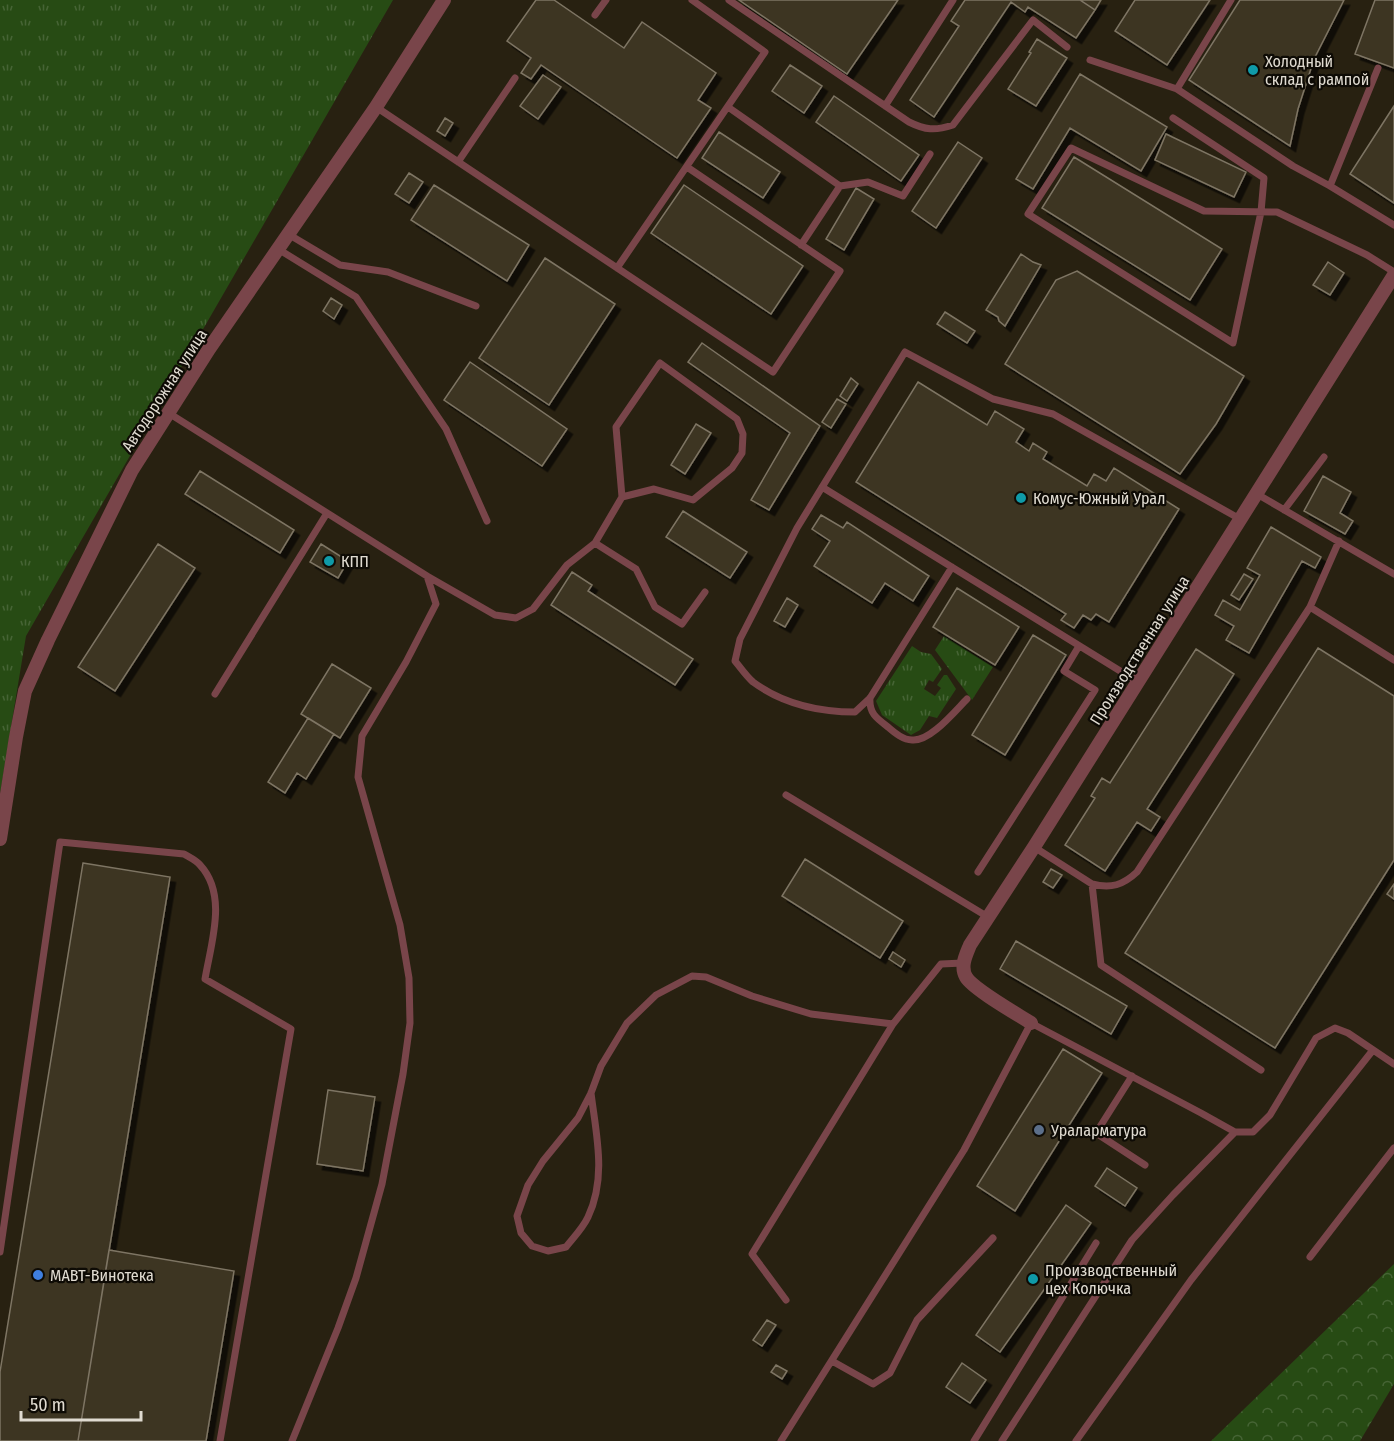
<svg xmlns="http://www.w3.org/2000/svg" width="1394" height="1441" font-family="'Fira Sans Condensed',sans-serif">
  <defs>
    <pattern id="grass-tufts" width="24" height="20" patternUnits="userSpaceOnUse" patternTransform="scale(1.5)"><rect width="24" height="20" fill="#274b14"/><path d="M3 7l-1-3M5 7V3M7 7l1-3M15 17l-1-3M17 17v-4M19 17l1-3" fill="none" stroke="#466435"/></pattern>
    <pattern id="forest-crowns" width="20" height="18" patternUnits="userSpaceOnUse" patternTransform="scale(1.5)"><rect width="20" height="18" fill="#274b14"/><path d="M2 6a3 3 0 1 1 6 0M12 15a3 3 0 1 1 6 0" fill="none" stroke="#466435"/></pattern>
    <filter id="shadow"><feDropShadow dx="5.5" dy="5.5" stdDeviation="0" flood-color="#0009"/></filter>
  </defs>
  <rect width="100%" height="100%" fill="#282111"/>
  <!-- grass -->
  <path fill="url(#grass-tufts)" d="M0,0H393L26,636L0,794Z
    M944,636L993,667L972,700L935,650Z
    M912,646L921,652L931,654L942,669L933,682L929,680L924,689L935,696L941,688L937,685L944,675H947L956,689L937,718L929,716L920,730L911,735L882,715L876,701Z"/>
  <!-- forest -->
  <path fill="url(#forest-crowns)" d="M1394,1264V1384L1360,1441H1211Z"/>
  <!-- building -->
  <path fill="#3c3424" stroke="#7e7563" stroke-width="1.5" filter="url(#shadow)" d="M536,0H554L624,48L642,22L716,73L698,100L711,108L677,158L541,65L531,79L521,73L531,58L507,41Z
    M739,0H898L847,74Z
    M965,0H1080L1095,10L1076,38L1028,7L1025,12L1011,2L934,117L910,100L959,26L951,21Z
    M1080,0H1101L1095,10Z
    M1135,0H1210L1167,65L1115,31Z
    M1240,0H1344L1314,59L1298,109L1290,146L1189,80Z
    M1375,0H1394V68L1355,54Z
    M1037,39L1067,58L1036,106L1008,89L1031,53L1029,52Z
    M790,65L822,86L804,113L772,91Z
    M1080,74L1167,127L1141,171L1070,128L1033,189L1016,179Z
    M543,75L561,87L538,119L520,106Z
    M834,96L919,155L901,181L816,122Z
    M1394,106V203L1350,174Z
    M445,118L453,123L445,136L437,131Z
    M719,132L780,172L763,198L702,158Z
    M1166,134L1246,172L1234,197L1155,160Z
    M958,142L982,158L936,228L912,211Z
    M1074,157L1222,249L1190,300L1042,208Z
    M409,173L423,182L409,203L395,194Z
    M434,185L529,245L507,281L411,220Z
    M684,185L803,266L771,314L651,233Z
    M856,188L874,199L844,250L826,239Z
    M1021,254L1033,262L1041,265L1005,326L999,321L998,317L986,310Z
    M545,258L615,304L549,405L479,358Z
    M1328,262L1344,273L1330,295L1313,285Z
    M1077,271L1244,376L1216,424L1180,474L1005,364L1056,280Z
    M331,298L342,305L334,319L323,311Z
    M945,312L975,331L967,343L937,324Z
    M702,343L820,426L769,510L751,500L790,433L688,362Z
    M470,362L567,429L542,466L444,400Z
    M851,378L858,384L847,401L840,396Z
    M918,382L987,425L995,411L1024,429L1016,442L1029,451L1033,443L1047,452L1043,459L1087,486L1094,474L1106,481L1114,468L1179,509L1109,622L1096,614L1091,620L1083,615L1074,628L1061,620L1066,614L856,482Z
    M837,399L846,404L831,428L822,422Z
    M696,424L711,433L685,474L671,465Z
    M200,471L294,530L280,553L185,494Z
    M1323,476L1351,492L1340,513L1353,521L1345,534L1304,511Z
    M683,511L747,552L730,578L666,537Z
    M821,515L843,528L847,522L929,576L913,601L885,583L872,603L814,566L830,541L812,529Z
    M1271,527L1321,557L1315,568L1302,561L1249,653L1226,640L1234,626L1215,615L1223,600L1240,610L1260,575L1247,568Z
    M158,544L195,568L115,691L78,667Z
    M321,544L348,561L338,578L310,562Z
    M572,572L592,585L588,591L693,659L675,685L551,605Z
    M1244,574L1253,579L1239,600L1231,595Z
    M957,588L1019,627L995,665L933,627Z
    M787,598L798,605L785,627L774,621Z
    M1033,635L1066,655L1005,755L972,735Z
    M1318,648L1394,696V860L1275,1048L1125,953Z
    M1196,649L1234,674L1147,809L1160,817L1151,831L1137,822L1105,871L1065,845L1095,798L1091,796L1102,778L1110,783Z
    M332,664L371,688L340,738L301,714Z
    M308,718L334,734L306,779L297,773L285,793L268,782Z
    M805,859L903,921L880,958L782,896Z
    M83,863L170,877L78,1441H0V1372Z
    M1051,869L1062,875L1053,888L1043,882Z
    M1394,884V899L1387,894Z
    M1016,941L1127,1006L1111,1034L1000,969Z
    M893,952L905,960L901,967L889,959Z
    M1063,1049L1102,1073L1015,1211L977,1186Z
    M328,1090L375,1097L363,1171L317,1164Z
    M1107,1168L1137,1188L1125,1206L1095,1186Z
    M1066,1205L1091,1223L1000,1352L976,1335Z
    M109,1250L234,1271L206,1441H78Z
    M767,1320L776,1325L762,1346L753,1340Z
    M962,1363L986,1380L970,1403L946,1387Z
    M776,1365L787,1371L782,1379L771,1372Z"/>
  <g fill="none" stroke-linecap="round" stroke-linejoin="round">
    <!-- service -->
    <path stroke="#79454a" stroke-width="7" d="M729,0L909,122C925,130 935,131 953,125L1033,20L1067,47
      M595,15L606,0
      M1090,60L1177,89L1293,166L1330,186L1394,225
      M1177,89L1231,0
      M885,106L953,0
      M376,107L773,372L840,271L687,167
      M728,107L840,186L801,245
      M1173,118L1264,178L1261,212L1233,343L1028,214L1071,148L1204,211L1277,212L1367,255L1394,272
      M458,162L515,78
      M840,186L868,182L903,196L930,154
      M1330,186L1378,68
      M288,234L340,265L388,272L476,306
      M278,249L356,297L446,429L487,521
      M617,268L765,52L692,0
      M167,412L427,576L436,604L406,662L362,736L358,777L400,925L409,978L410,1023L403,1074L382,1184L356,1278L338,1328L292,1441
      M822,487L1138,682
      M1257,494L1394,574
      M1284,510L1324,457
      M595,543L636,569L655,607L682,624L705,592
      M952,567L870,698L855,712C818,712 783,704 753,682C746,676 740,667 735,661L740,639L797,528L905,352L993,399L1053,414L1240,519
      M427,576L495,615L516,618L533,609L567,565L595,543L622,497L654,489L693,500L732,468L742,453L743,434L737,419L660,363L616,427L622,497
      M1310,607L1339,541
      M215,694L327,513
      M870,698C869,713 876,718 888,727C895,733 903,740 912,740C930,742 955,711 967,699
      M786,795L988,917
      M1034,847L1092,884C1111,889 1123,885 1137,872L1310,607L1394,660
      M978,872L1095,690L1064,671L1079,646
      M1092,884L1101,965L1261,1070
      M1132,1076L1096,1133L1145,1165
      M591,1093C596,1134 607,1177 588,1217C583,1228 573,1238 566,1247L548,1251L532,1246L521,1233L517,1216L528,1185L543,1161L578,1118L591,1093L601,1066L627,1023L656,995L692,976L706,977L752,996L811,1014L893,1024L941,964L963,963
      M0,1252L60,842L184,854C189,857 196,860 200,865C228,895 211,943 205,979L291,1029L220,1441
      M1310,1257L1394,1148
      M786,1300L752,1254L893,1024
      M832,1361L873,1384L890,1373L917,1320L993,1238
      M781,1441L964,1150L1031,1023L1201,1113L1235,1132H1253L1270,1115L1316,1038L1335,1028L1348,1033L1394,1064
      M974,1441L1096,1243
      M1002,1441L1132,1240L1173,1195L1235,1132
      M1076,1441L1191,1280L1373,1050"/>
    <!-- minor -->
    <path stroke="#79454a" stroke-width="14" d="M0,839L16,737L25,691L48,640L132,470L209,349L376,107L444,0
      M1031,1023C1017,1014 973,989 966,977C960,966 966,955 970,945L1034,847L1394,275"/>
  </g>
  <!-- markers -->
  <g fill="#0f9aa8" stroke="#0e0b05" stroke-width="2">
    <circle cx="1253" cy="70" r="6"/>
    <circle cx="1021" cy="498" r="6"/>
    <circle cx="329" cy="561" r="6"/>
    <circle cx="1033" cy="1279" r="6"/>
  </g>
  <circle fill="#5c6f8a" stroke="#0e0b05" stroke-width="2" cx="1039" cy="1130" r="6"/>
  <circle fill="#3f7fe0" stroke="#0e0b05" stroke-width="2" cx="38" cy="1275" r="6"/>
  <g text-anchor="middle" stroke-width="4.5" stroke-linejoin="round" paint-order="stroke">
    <!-- poi labels -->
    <g font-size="16" fill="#e0dbd1" stroke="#0e0b05" text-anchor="start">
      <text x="1265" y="67">Холодный<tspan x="1265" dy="18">склад с рампой</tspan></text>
      <text x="1033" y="504">Комус-Южный Урал</text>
      <text x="341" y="567">КПП</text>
      <text x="1051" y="1136">Ураларматура</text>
      <text x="1045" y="1276">Производственный<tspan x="1045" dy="18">цех Колючка</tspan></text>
      <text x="50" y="1281">МАВТ-Винотека</text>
    </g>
    <!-- street labels -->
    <g font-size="16" fill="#e0dbd1" stroke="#0e0b05">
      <text transform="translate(164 390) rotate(-57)" y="6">Автодорожная улица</text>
      <text transform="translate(1139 650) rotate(-58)" y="6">Производственная улица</text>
    </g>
  </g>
  <!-- scale -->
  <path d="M21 1411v9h120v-9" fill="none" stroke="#e0dbd1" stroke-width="3"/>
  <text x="30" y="1411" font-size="18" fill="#e0dbd1" stroke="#0e0b05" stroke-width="4.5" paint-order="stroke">50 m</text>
</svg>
